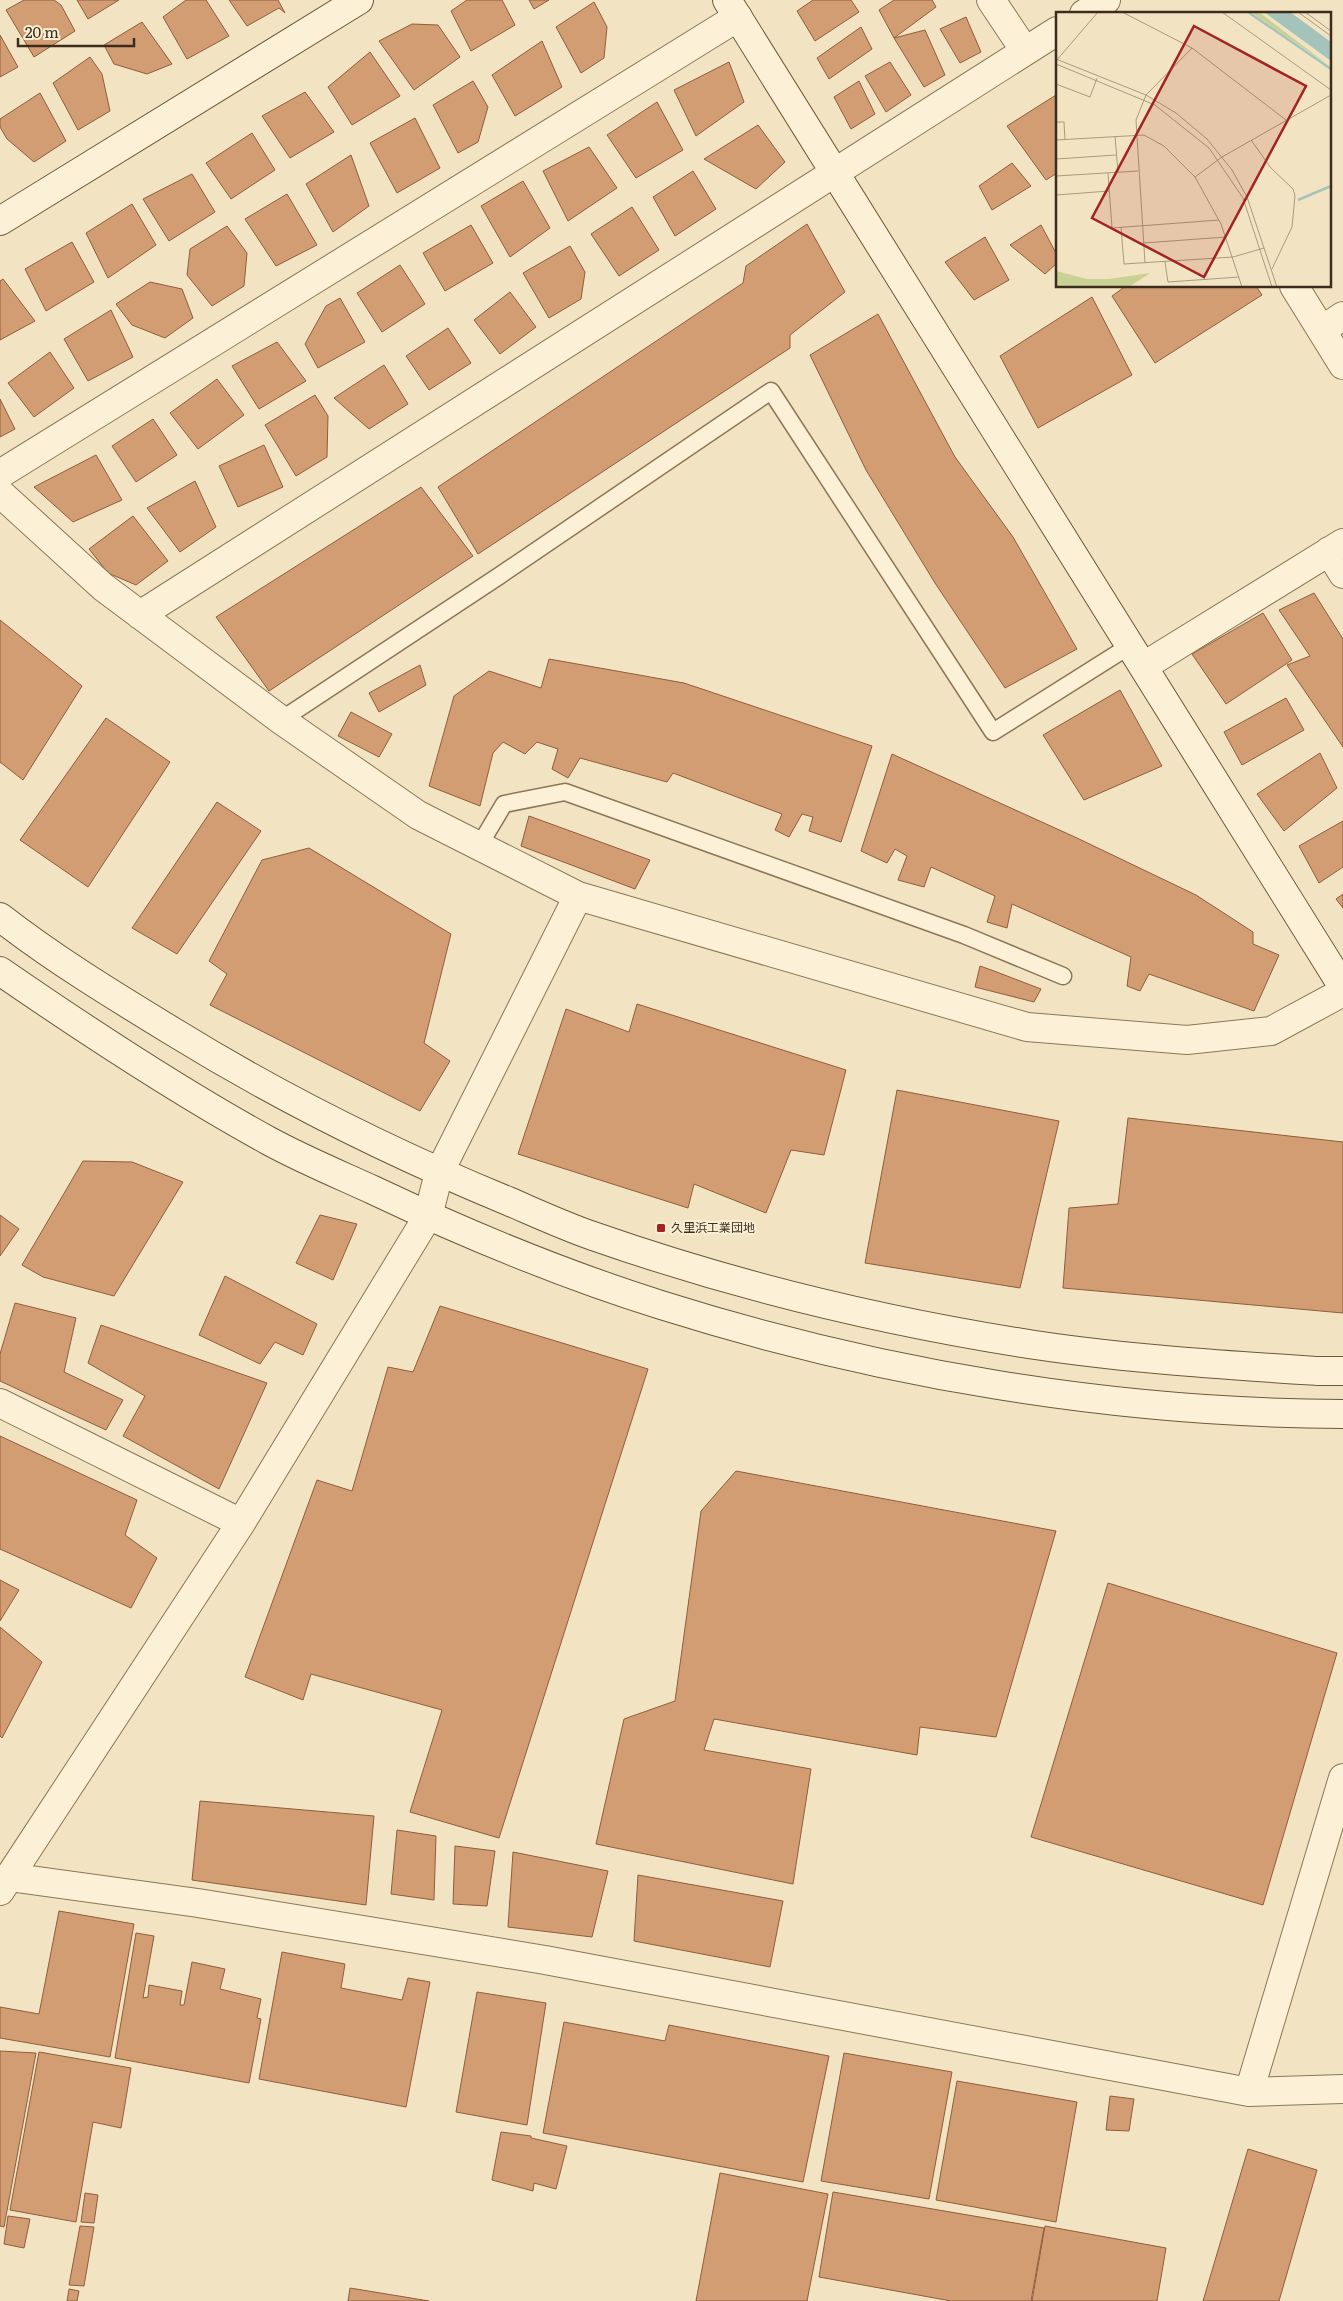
<svg xmlns="http://www.w3.org/2000/svg" width="1343" height="2301" font-family="Literata,'Noto Sans JP',serif">
  <rect width="100%" height="100%" fill="#f2e4c2"/>
  <!-- building -->
  <path fill="#d39d74" stroke="#8f5d3b" d="M24,0H54L61,5L75,31L34,57L6,10Z
    M77,0H119L88,19Z
    M186,0H206L229,36L187,59L163,17Z
    M229,0H278L285,13L279,8L247,26Z
    M467,0H502L515,25L471,51L451,11Z
    M529,0H549L534,9Z
    M813,0H851L859,12L815,41L797,11Z
    M894,0H932L936,7L894,38L879,10Z
    M594,2L607,27L604,58L581,73L556,27Z
    M966,17L981,52L960,63L940,29Z
    M142,22L172,64L147,74L114,64L104,45Z
    M412,24L438,25L460,57L414,90L379,41Z
    M861,27L872,49L829,79L817,58Z
    M925,30L945,75L924,87L894,38Z
    M0,35L18,67L0,77Z
    M542,41L562,87L515,116L492,75Z
    M370,52L400,96L352,125L328,87Z
    M90,57L102,74L110,111L78,130L53,83Z
    M729,62L744,102L696,136L674,90Z
    M890,62L911,95L886,112L865,76Z
    M473,81L488,107L478,142L458,153L433,105Z
    M859,81L875,114L851,129L834,97Z
    M305,92L334,132L290,158L262,116Z
    M40,93L66,141L34,162L7,139L0,127V119Z
    M1056,95L1057,173L1046,180L1007,126Z
    M657,102L683,150L636,178L607,135Z
    M415,118L440,168L397,193L370,143Z
    M758,125L785,162L756,189L704,159Z
    M252,133L275,170L231,199L206,163Z
    M589,147L617,188L568,221L543,171Z
    M351,155L369,206L333,232L306,184Z
    M1012,163L1031,186L992,210L979,186Z
    M693,171L716,209L675,236L653,197Z
    M192,174L215,212L169,241L143,199Z
    M523,181L550,228L510,257L481,206Z
    M287,194L317,245L276,266L245,219Z
    M132,204L156,245L108,278L86,233Z
    M632,207L659,250L619,276L591,234Z
    M807,224L845,292L790,335V348L478,554L438,487L743,283L746,266Z
    M471,225L493,263L445,291L423,253Z
    M1041,225L1057,255V263L1045,274L1010,245Z
    M227,226L247,253L244,286L212,306L187,275L190,249Z
    M985,237L1009,280L974,300L945,262Z
    M72,242L94,282L46,311L25,269Z
    M570,246L585,272L581,299L549,318L523,273Z
    M400,265L425,304L382,332L357,293Z
    M3,279L35,321L0,340V281Z
    M150,282L182,289L193,318L165,338L132,325L116,304Z
    M1126,286H1256L1262,295L1155,363L1112,296Z
    M510,292L536,327L500,354L474,320Z
    M1092,297L1132,375L1038,428L1000,356Z
    M340,298L365,342L318,368L305,344L326,306Z
    M111,310L133,357L88,381L64,339Z
    M878,314L955,457L1013,537L1077,649L1005,688L935,583L866,470L810,355Z
    M448,328L471,363L429,390L406,356Z
    M277,342L306,381L259,409L232,366Z
    M50,352L74,388L34,417L8,383Z
    M384,365L408,404L369,429L334,398Z
    M217,379L244,415L198,449L170,413Z
    M315,395L328,416L327,457L296,476L265,425Z
    M0,399L15,429L0,437Z
    M153,419L177,455L136,482L112,446Z
    M264,445L283,487L238,507L219,466Z
    M96,455L122,500L73,522L34,487Z
    M195,481L216,527L180,552L147,508Z
    M421,487L473,556L269,691L216,617Z
    M133,516L168,561L136,585L108,573L89,549Z
    M1314,593L1343,639V747L1287,665L1310,656L1279,610Z
    M1263,613L1292,660L1226,704L1192,654Z
    M0,620L82,686L23,780L0,762Z
    M549,659L684,683L872,746L841,842L809,831L813,817L802,814L789,837L775,830L782,814L673,773L667,782L580,758L568,778L552,769L558,749L537,742L525,754L503,742L493,753L480,806L429,786L454,696L489,671L541,688Z
    M420,665L426,685L379,712L369,693Z
    M1120,690L1162,766L1084,800L1043,735Z
    M1286,698L1304,730L1242,765L1224,732Z
    M351,712L392,734L379,757L338,736Z
    M106,718L170,762L88,887L20,840Z
    M1320,753L1337,788L1284,831L1257,794Z
    M892,754L1077,838L1196,895L1253,932V944L1279,955L1254,1011L1149,974L1140,991L1127,986L1131,957L1012,904L1007,928L987,922L995,896L931,867L924,887L898,880L907,856L895,849L887,863L861,851Z
    M217,802L261,831L177,954L132,928Z
    M529,816L650,860L635,889L521,846Z
    M1343,821V867L1319,883L1299,846Z
    M309,848L451,934L424,1043L450,1061L420,1111L210,1005L227,974L209,961L262,860Z
    M1343,894V908L1336,899Z
    M980,966L994,971L1041,989L1034,1002L975,987Z
    M637,1004L846,1070L824,1155L791,1150L766,1213L694,1184L688,1208L518,1154L566,1009L629,1032Z
    M897,1090L1059,1121L1020,1288L865,1263Z
    M1128,1118L1343,1142V1313L1063,1288L1069,1208L1118,1204Z
    M83,1161L132,1162L183,1182L114,1296L43,1277L22,1265Z
    M0,1215L19,1229L0,1256Z
    M320,1215L357,1224L333,1280L296,1263Z
    M225,1276L317,1324L303,1355L275,1342L260,1364L199,1335Z
    M15,1303L76,1318L64,1372L123,1400L106,1430L0,1381V1354Z
    M440,1306L648,1369L499,1838L410,1812L442,1710L311,1674L303,1700L245,1677L317,1480L352,1491L388,1367L413,1372Z
    M101,1325L267,1383L219,1489L123,1436L145,1396L88,1363Z
    M0,1436L137,1500L125,1535L157,1558L131,1608L0,1549Z
    M736,1471L1056,1531L996,1737L920,1727L917,1755L714,1719L704,1750L811,1769L793,1884L596,1844L624,1719L675,1701L701,1511Z
    M0,1580L19,1590L0,1621Z
    M1108,1583L1337,1653L1263,1905L1031,1837Z
    M0,1627L42,1662L2,1738L0,1736Z
    M200,1801L374,1816L366,1905L192,1880Z
    M397,1830L436,1836L434,1900L391,1894Z
    M455,1846L495,1851L487,1906L453,1904Z
    M513,1852L608,1871L592,1937L508,1927Z
    M638,1875L783,1901L770,1967L634,1941Z
    M59,1911L134,1924L110,2057L0,2038V2007L39,2014Z
    M136,1933L154,1936L143,1998L148,1997L149,1985L182,1991L180,2005H184L192,1962L225,1969L220,1989L261,1999L257,2018L261,2019L249,2083L115,2058Z
    M282,1952L345,1964L341,1988L402,2000L408,1978L430,1982L406,2107L259,2079Z
    M477,1992L546,2003L527,2125L456,2112Z
    M564,2022L665,2041L669,2025L829,2056L803,2182L543,2133Z
    M0,2051L36,2053L4,2227L0,2226Z
    M39,2052L131,2068L121,2128L93,2122L76,2222L10,2210Z
    M844,2053L952,2072L929,2199L821,2181Z
    M957,2081L1077,2102L1056,2222L936,2200Z
    M1110,2096L1134,2099L1129,2131L1106,2130Z
    M501,2132L531,2136V2138L567,2146L556,2189L534,2183L533,2191L492,2180Z
    M1248,2149L1317,2170L1279,2301H1203Z
    M720,2173L828,2194L807,2301H696Z
    M833,2192L1044,2228L1031,2301H951L819,2277Z
    M85,2193L98,2195L94,2223L81,2222Z
    M8,2216L30,2219L24,2248L4,2244Z
    M80,2226L94,2227L84,2286L69,2285Z
    M1045,2226L1166,2248L1157,2301H1032Z
    M350,2288L429,2301H348Z
    M69,2289L79,2291L77,2301H67Z"/>
  <g fill="none" stroke-linecap="round" stroke-linejoin="round">
    <!-- lane casing -->
    <g stroke="#8d7557" stroke-width="19">
      <path id="lane" d="M281,720L499,576L771,391L993,732L1131,645
        M479,846L504,804L565,792L964,935L1063,976"/>
    </g>
    <!-- street casing -->
    <g stroke="#8d7557" stroke-width="30">
      <path id="street" d="M991,0L1025,51
        M1084,14L1106,0
        M1294,286L1343,365
        M1322,330L1343,316
        M0,474L738,17
        M0,493L103,587L281,720L418,815L578,896L439,1173L428,1216L241,1523L0,1891
        M1329,551L1343,574
        M140,615L1057,31
        M1144,666L1343,543
        M578,896L1027,1027L1187,1040L1271,1031L1343,992
        M0,1403L241,1523
        M9,1877L198,1903L545,1960L1249,2092L1343,2089
        M1249,2092L1343,1778"/>
    </g>
    <!-- secondary casing -->
    <g stroke="#6f563a" stroke-width="30">
      <path id="secondary" d="M727,0L1343,987
        M0,221L359,0
        M0,917C54,959 113,995 172,1031C279,1097 391,1153 508,1201C536,1213 564,1226 593,1236C736,1286 886,1322 1035,1345C1129,1359 1224,1365 1318,1371H1343
        M0,971C87,1031 176,1090 269,1141C302,1159 338,1174 373,1190C466,1234 562,1274 661,1305C880,1374 1113,1413 1343,1414"/>
    </g>
    <!-- lane -->
    <use href="#lane" stroke="#fcf1d6" stroke-width="16"/>
    <!-- street -->
    <use href="#street" stroke="#fcf1d6" stroke-width="28"/>
    <!-- secondary -->
    <use href="#secondary" stroke="#fcf1d6" stroke-width="28"/>
  </g>
  <!-- markers -->
  <rect fill="#a22322" stroke="#f8eed2" stroke-width="2" x="656" y="1223" width="10" height="10" rx="2.5"/>
  <g text-anchor="middle" stroke-width="4" stroke-linejoin="round" paint-order="stroke">
    <!-- poi labels -->
    <g font-size="12" fill="#3c2c1d" stroke="#f8eed2" text-anchor="start">
      <text x="671" y="1232">久里浜工業団地</text>
    </g>
  </g>
  <!-- overview -->
  <g transform="translate(1056 12)">
    <rect width="275" height="275" fill="#f2e4c2"/>
    <path d="M195,0H203L271,52L228,23ZM0,259L31,267H53L94,261L73,275H0Z" fill="#c9d194"/>
    <path d="M208,0H234L275,30V49Z" fill="#a4c4bb"/>
    <path fill="none" stroke="#a4c4bb" stroke-width="2.5" d="M192,0L275,57M242,188L275,174"/>
    <path fill="none" stroke="#a99a80" stroke-width="1" d="M66,0L136,36L230,108M166,0L275,78M242,0L275,24M249,0L275,19M0,47L90,83L120,101L151,127L176,158L191,185L221,275M0,49L42,0M0,52L99,93L153,136L187,186L216,275M0,72L34,85L41,66M0,110H8L9,128M59,124L62,160M0,128L88,123L108,134L139,165M195,128L215,156L237,177L239,184L236,215L216,257M0,147L60,143M52,161L56,216L163,208M0,164L82,159M0,183L53,179M65,215L68,252L177,245L208,236M87,231L170,225M109,250L112,270L183,265M89,251L80,108L90,83L136,36M186,275L165,212L139,165L166,145L275,83"/>
    <path fill="#a22322" fill-opacity="0.15" stroke="#a22322" stroke-width="2.5" d="M138,14L250,74L148,265L36,206Z"/>
    <rect width="275" height="275" fill="none" stroke="#3c2c1d" stroke-width="2.5"/>
  </g>
  <!-- scale -->
  <path d="M18 38v8h116v-8" fill="none" stroke="#3c2c1d" stroke-width="2.5"/>
  <text x="25" y="38" font-size="15" fill="#3c2c1d" stroke="#f8eed2" stroke-width="4" paint-order="stroke">20 m</text>
</svg>
